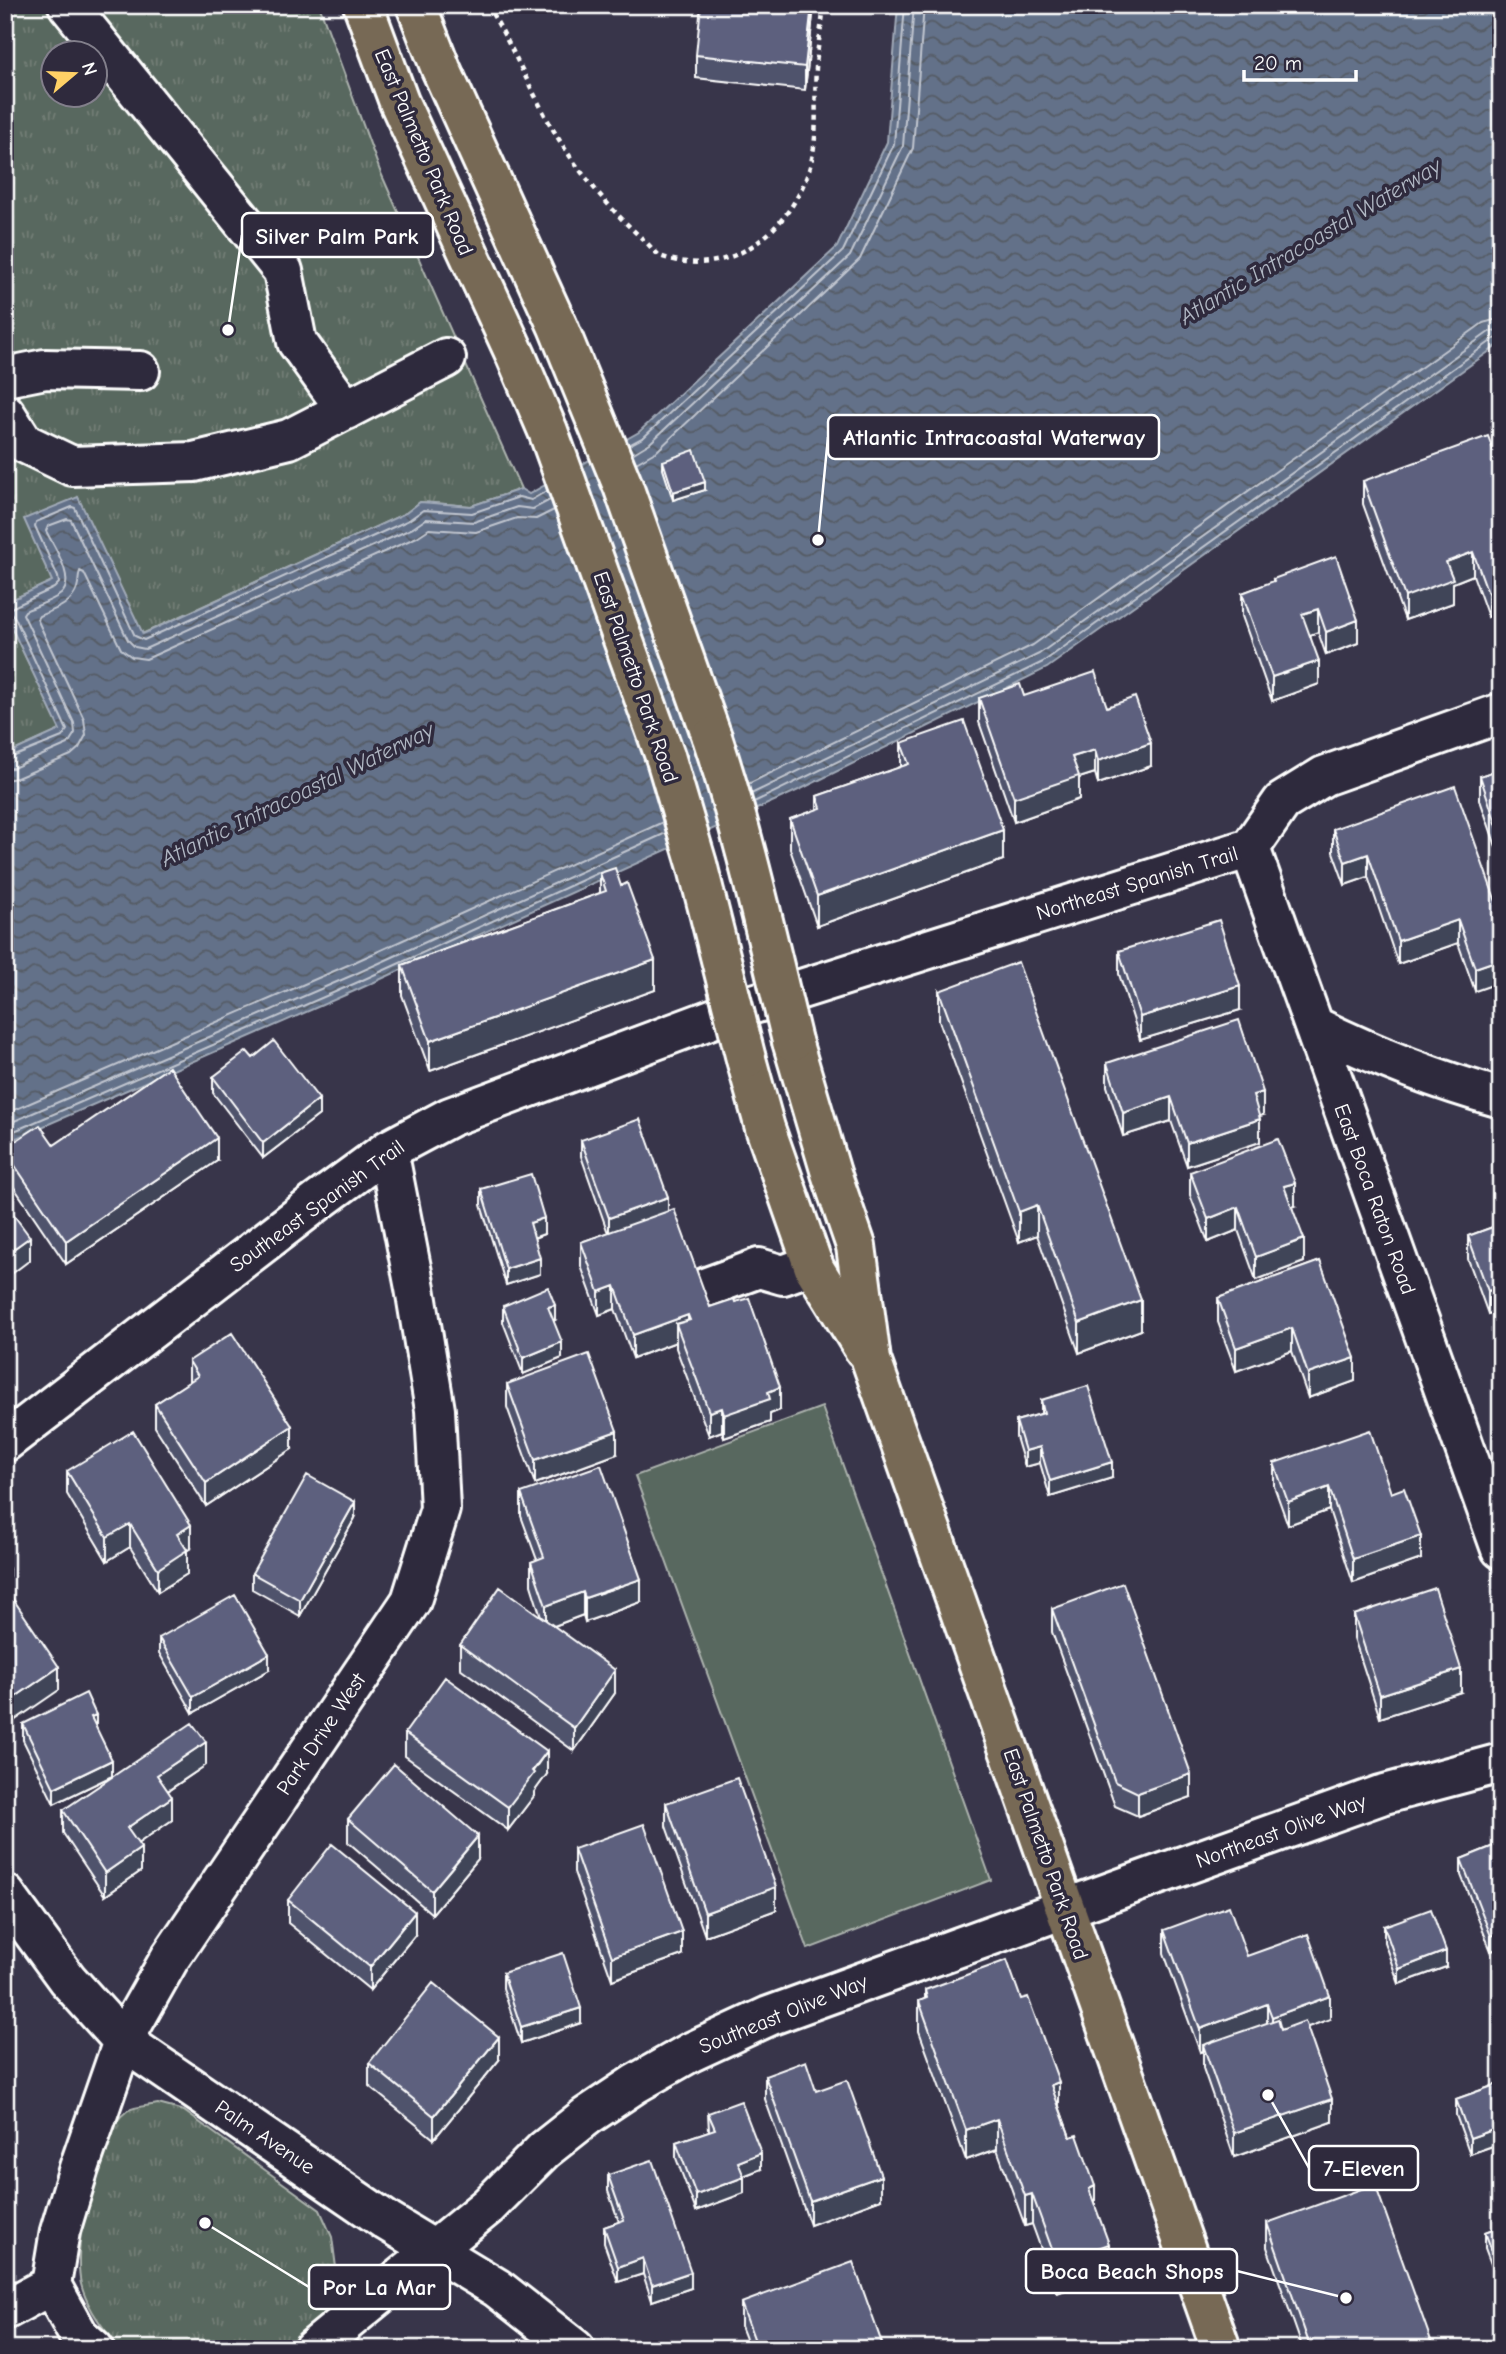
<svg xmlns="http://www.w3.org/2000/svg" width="1506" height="2354" font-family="'Comic Neue',sans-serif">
  <defs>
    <pattern id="park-tufts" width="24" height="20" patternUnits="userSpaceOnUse" patternTransform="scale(1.75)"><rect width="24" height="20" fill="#59675e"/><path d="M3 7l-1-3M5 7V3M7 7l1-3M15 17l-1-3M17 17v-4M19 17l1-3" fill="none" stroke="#727e76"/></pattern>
    <pattern id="water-waves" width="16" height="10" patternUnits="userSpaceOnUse" patternTransform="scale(1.75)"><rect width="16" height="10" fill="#637189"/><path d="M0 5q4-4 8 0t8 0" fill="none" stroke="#555b64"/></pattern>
  </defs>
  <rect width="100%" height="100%" fill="#38354a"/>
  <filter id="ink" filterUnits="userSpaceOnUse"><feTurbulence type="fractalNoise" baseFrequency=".0143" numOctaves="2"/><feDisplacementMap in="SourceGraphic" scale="14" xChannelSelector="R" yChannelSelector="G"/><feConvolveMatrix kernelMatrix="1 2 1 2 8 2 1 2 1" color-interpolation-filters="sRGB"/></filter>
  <g filter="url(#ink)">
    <!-- green -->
    <path fill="#59675e" stroke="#acb3ae" stroke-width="2" d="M822,1407L991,1880L808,1949L635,1476Z"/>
    <!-- park -->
    <path fill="url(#park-tufts)" stroke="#acb3ae" stroke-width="2" fill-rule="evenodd" d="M5,5H319L380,171L521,489L471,506L420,502L406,513L142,634L78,498L53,581L5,603ZM52,52H94V94H52Z
      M5,614L61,730L5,755Z
      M158,2104L184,2111L320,2210L332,2237L337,2275L321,2324L293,2349H119C104,2328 87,2309 81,2284C72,2246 94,2135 127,2111C134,2106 148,2106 158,2104Z"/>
    <!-- water -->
    <path fill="url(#water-waves)" stroke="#a1aab8" stroke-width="2" d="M898,5H1501V343L1047,668L803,788L359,989L5,1143V755L60,730L5,614V603L52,581L24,519L78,497L143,634L406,513L420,502L471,506L521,489L529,494L639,432L837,247L887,142Z"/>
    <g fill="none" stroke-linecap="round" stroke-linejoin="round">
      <!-- shore -->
      <path stroke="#c1c6d0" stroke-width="2" d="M629,445L644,437L843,251L894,144L905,5
        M632,454L650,443L850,256L903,146L914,5
        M636,463L657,451L860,259L913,148L924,5
        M5,760L62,737L67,730L15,618L9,611L11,608L54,588L59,583L58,577L35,526L36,522L72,507L75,508L135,636L144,640L409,520L423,510L472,513L519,497L531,500L547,491
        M5,769L13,768L68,744L75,733L74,723L23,614L25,611C36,606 52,601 61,594C77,580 53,545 46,531L48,526L67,519L71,520L128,640L135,647L145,649L413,528L426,519L474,522L517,507L533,509L550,500
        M5,780L17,778L71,755L79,748L86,735L84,719L37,619L39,616C53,610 72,605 77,588C79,582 78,576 80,571L84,573L121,649L132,657L146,659L417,537L429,529L476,532L517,518L536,519L554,510
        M748,784L1033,645L1483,323L1501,318
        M751,794L1039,654L1489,332L1501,329
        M754,802L1043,662L1494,339L1501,337
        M5,1114L348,965L663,822
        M5,1125L353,975L666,833
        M5,1135L356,983L598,873"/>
      <!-- minor casing -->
      <g stroke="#fff" stroke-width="44">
        <path id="minor" d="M68,5L283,271L297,342L346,410
          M5,377L45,369L140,371
          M5,413L24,443L72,466L194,462L289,439L446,358
          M1250,848L1501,1549
          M1314,1026C1375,1056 1436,1080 1501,1098
          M707,1287L759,1268L783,1275L813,1264
          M5,1442L317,1202L388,1150L450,1117L744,1007L1250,848L1282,802L1324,776L1501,713
          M5,1894L67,1979L123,2041L388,2222L497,2288L575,2349
          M51,2285L60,2231L79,2168L123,2041L170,1958L411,1601L440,1509L435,1410L415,1288L388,1150
          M51,2285L79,2336L94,2349
          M5,2310L51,2285
          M313,2349L488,2206L544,2150L587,2116L635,2084L691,2052L769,2016L1141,1881L1381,1795L1501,1763"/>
      </g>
      <!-- major casing -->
      <g stroke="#fff" stroke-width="44">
        <path id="major" d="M363,5L399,102L516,356L548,431L666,759
          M416,5L441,69L558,327L623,486L712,737
          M792,1041L831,1173L856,1246L871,1360L1221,2349
          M746,1059L765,1128L814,1268L864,1349"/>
      </g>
      <!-- path -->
      <path stroke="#fff" stroke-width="4.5" stroke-dasharray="5 5" stroke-linecap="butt" d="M487,5C519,56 539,114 574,162C595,191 619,218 645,241C650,246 655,252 660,256C667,259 678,261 686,262C749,270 803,212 813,153C818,126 814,96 816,68C817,47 822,26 824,5"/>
      <!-- minor -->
      <use href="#minor" stroke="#2f2a3d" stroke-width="38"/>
      <!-- major -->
      <use href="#major" stroke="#776954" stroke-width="38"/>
      <!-- major-bridge casing -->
      <g stroke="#fff" stroke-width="44" stroke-linecap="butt">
        <path id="major-bridge" d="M712,737C745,837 767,939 792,1041
          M666,759L697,864L746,1059"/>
      </g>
      <!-- major-bridge -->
      <use href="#major-bridge" stroke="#776954" stroke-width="38"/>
    </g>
    <!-- wall -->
    <path fill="#50536c" stroke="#fff" stroke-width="2" d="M814,5L805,90L696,78V55Z
      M663,461L705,490L673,500L663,469Z
      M1501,470L1488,617L1473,575L1453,583V603L1405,620L1363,504V481Z
      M1273,579L1358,620V643L1326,655L1318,632L1310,635L1319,684L1272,701L1242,616V593L1273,582Z
      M1024,696L1107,707L1151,766L1098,784L1095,773L1079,778V799L1014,822L979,722V698Z
      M901,743L1003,860L817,926L790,849V819L817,810V796L901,767Z
      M1501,769V861L1480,800V776Z
      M1333,829L1501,916L1475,991L1458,943L1398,964L1368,877L1345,885L1333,852Z
      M600,873L655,990L430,1071L402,995V965L600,893Z
      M1119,951L1240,1010L1140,1040L1119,974Z
      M939,991L1141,1330L1079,1353L1037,1235L1019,1242L939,1021Z
      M253,1058L319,1115L263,1158L213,1093V1077Z
      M1107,1063L1263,1115L1259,1116L1260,1142L1187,1166L1171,1121L1123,1136L1107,1086Z
      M581,1140L668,1211L710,1307L780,1410L770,1414V1422L724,1438L722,1431L709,1436L676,1348V1342L633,1358L615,1309L599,1315L581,1266V1242L608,1233L581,1156Z
      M54,1145L217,1161L66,1264L5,1174V1148Z
      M1190,1172L1295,1206L1292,1207L1304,1262L1256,1280L1238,1230L1208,1242L1190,1195Z
      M481,1189L544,1234L534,1238L540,1274L506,1285L481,1205Z
      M1501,1224V1310L1488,1314L1468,1259V1236Z
      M1320,1261L1355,1381L1308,1398L1292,1351L1236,1371L1218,1322V1298Z
      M503,1306L555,1320L553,1321L562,1358L523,1374L503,1322Z
      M189,1361L292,1449L206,1506L155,1427V1404L189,1382Z
      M507,1384L617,1454L535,1484L507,1407Z
      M1041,1400L1112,1478L1050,1497L1040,1463L1025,1467L1016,1437V1421L1041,1414Z
      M1274,1463L1391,1493L1421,1559L1353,1583L1329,1510L1288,1525L1274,1486Z
      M67,1471L191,1548L187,1550V1574L158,1592L130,1547L107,1561L67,1494Z
      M521,1493L641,1602L585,1622L583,1615L554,1626L615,1693L574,1751L460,1668V1645L541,1617L531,1585V1562L537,1560L521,1516Z
      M355,1518L300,1616L252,1589V1573Z
      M1052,1609L1191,1797L1138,1816L1115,1806L1052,1632Z
      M1354,1615L1461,1692L1380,1718L1354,1638Z
      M159,1638L269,1670L193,1713L159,1653Z
      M23,1724L96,1728L112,1776L54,1804L23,1740Z
      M405,1733L547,1774L534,1792V1796L508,1830L405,1756Z
      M206,1765L168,1791L172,1820L138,1843L141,1871L105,1896L63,1833V1810Z
      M666,1803L776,1910L705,1936L666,1826Z
      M348,1819L478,1859L432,1914L348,1842Z
      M1501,1843V1948L1491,1951L1461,1875V1859Z
      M574,1849L682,1955L612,1980L574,1872Z
      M288,1900L415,1935L370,1990L288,1923Z
      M1384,1926L1446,1967L1399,1984L1384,1942Z
      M1164,1930L1247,1956L1330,2019L1307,2027L1332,2122L1234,2157L1203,2068V2051L1200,2052L1164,1953Z
      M503,1973L581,2023L521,2043L503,1988Z
      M925,1990L1059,2106L1095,2207L1109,2274L1057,2293L1032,2224L1025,2226L997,2149L966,2160L919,2031V2001L925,1999Z
      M499,2060L434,2139L369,2086V2063Z
      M765,2076L816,2091L881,2199L810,2225L765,2099Z
      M1501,2083V2143L1470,2154L1456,2115V2099Z
      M708,2113L761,2169L743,2176L744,2193L696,2211L676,2158V2142L709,2131Z
      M608,2175L691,2288L652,2301L643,2274L618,2282L604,2243V2227L619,2222L608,2191Z
      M1267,2223L1434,2349H1303L1267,2247Z
      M1501,2226V2288H1500L1485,2248V2232Z
      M741,2303L884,2349H750L741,2326Z"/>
    <!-- shaded-wall -->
    <path fill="#414458" stroke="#fff" stroke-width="2" d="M812,5H814L805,90V67Z
      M705,482V490L673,500V492Z
      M1473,552V575L1453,583V603L1405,620V597L1446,562Z
      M1501,589V612L1488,617V593Z
      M1318,609V632L1302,638V614Z
      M1358,620V643L1326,655V632Z
      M1319,661V684L1272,701V677Z
      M1151,743V766L1098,784V761Z
      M1095,750V773L1079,778V799L1014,822V798L1072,757Z
      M1003,830V860L817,926V896Z
      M1368,854V877L1345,885V862Z
      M1458,920V943L1398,964V941Z
      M1501,959V982L1475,991V968Z
      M655,960V990L430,1071V1041Z
      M1240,986V1010L1140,1040V1017Z
      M1263,1092V1115L1253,1118V1095Z
      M1171,1097V1121L1123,1136V1113Z
      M319,1099V1115L263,1158V1143Z
      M1260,1119V1142L1187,1166V1143Z
      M217,1138V1161L66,1264V1241Z
      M1295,1183V1206L1284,1210V1186Z
      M668,1197V1212L609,1234V1218Z
      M1037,1205V1235L1019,1242V1212Z
      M1238,1207V1230L1208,1242V1219Z
      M544,1218V1234L530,1239V1223Z
      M30,1237V1260L5,1279V1255Z
      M1304,1239V1262L1256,1280V1257Z
      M540,1258V1274L506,1285V1269Z
      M615,1286V1309L599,1315V1292Z
      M1501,1287V1310L1488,1314V1291Z
      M1141,1300V1330L1079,1353V1323Z
      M555,1305V1320L548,1323V1307Z
      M688,1315V1338L676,1324V1342L633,1358V1335Z
      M1292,1328V1351L1236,1371V1348Z
      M562,1342V1358L523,1374V1358Z
      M1355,1358V1381L1308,1398V1374Z
      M780,1387V1410L770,1414V1422L724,1438V1415L768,1392Z
      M722,1408V1431L709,1436V1412Z
      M292,1426V1449L206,1506V1483Z
      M617,1431V1454L535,1484V1460Z
      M1040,1447V1463L1025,1467V1451Z
      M1112,1462V1478L1050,1497V1481Z
      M1329,1487V1510L1288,1525V1502Z
      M355,1502V1518L300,1616V1600Z
      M130,1524V1547L107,1561V1537Z
      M191,1525V1548L185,1552L187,1550V1574L158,1592V1569L177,1534Z
      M1421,1536V1559L1353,1583V1559Z
      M9,1569V1592L5,1595V1572Z
      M641,1579V1602L585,1622V1598Z
      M583,1592V1615L546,1629V1606Z
      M269,1654V1670L193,1713V1697Z
      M59,1667V1690L5,1727V1704Z
      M1461,1669V1692L1380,1718V1695Z
      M615,1670V1693L574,1751V1728Z
      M96,1715V1731L91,1717Z
      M206,1742V1765L157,1798V1775Z
      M547,1751V1774L534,1792V1796L508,1830V1807Z
      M112,1760V1776L54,1804V1788Z
      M1191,1774V1797L1138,1816V1793Z
      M172,1797V1820L127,1851V1828Z
      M478,1836V1859L432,1914V1891Z
      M141,1848V1871L105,1896V1873Z
      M776,1887V1910L705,1936V1913Z
      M415,1912V1935L370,1990V1967Z
      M682,1932V1955L612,1980V1957Z
      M1501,1932V1948L1491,1951V1936Z
      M1446,1951V1967L1399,1984V1969Z
      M1330,1996V2019L1272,2040V2017Z
      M1267,2004V2027L1203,2045V2051L1200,2052V2029Z
      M581,2008V2023L521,2043V2027Z
      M499,2037V2060L434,2139V2116Z
      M1059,2082V2112L1051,2085Z
      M1332,2099V2122L1234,2157V2133Z
      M997,2119V2149L966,2160V2130Z
      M1501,2127V2143L1470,2154V2138Z
      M761,2153V2169L738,2178V2162Z
      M881,2176V2199L810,2225V2201Z
      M744,2177V2193L696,2211V2195Z
      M1095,2186V2216L1089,2189Z
      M1032,2194V2224L1025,2226V2196Z
      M1109,2244V2274L1057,2293V2263Z
      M643,2258V2274L618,2282V2267Z
      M691,2272V2288L652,2301V2285Z
      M792,2343V2349H775Z"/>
    <!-- building -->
    <path fill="#5d617e" stroke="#fff" stroke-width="2" d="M701,5H812L805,67L696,55Z
      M1488,436L1501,470V589L1488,593L1473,552L1446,562L1453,579L1405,597L1363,481Z
      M694,450L705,482L673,492L663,461Z
      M1336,556L1358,620L1326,632L1318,609L1302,614L1319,661L1272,677L1242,593L1274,581L1273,579Z
      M1095,672L1107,707L1135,697L1151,743L1098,761L1095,750L1072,757L1079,776L1014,798L979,698L1020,684L1024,696Z
      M964,721L1003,830L817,896L790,819L821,808L817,796L909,764L901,743Z
      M1501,769V838L1480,776Z
      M1455,786L1501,916V959L1475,968L1458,920L1398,941L1368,854L1345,862L1333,829Z
      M615,868L621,886L627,883L655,960L430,1041L402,965L606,891L600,873Z
      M1219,920L1240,986L1140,1017L1119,951Z
      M1018,962L1141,1300L1079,1323L1037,1205L1019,1212L939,991Z
      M1239,1020L1263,1092L1253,1095L1260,1119L1187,1143L1171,1097L1123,1113L1107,1063Z
      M274,1041L319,1099L263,1143L213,1077L247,1051L253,1058Z
      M169,1067L217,1138L66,1241L5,1151V1148L40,1125L54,1145Z
      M640,1119L668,1197L609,1218L581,1140Z
      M1278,1139L1295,1183L1284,1186L1304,1239L1256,1257L1238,1207L1208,1219L1190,1172Z
      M531,1174L544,1218L530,1223L540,1258L506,1269L481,1189Z
      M5,1203L30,1237L5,1255Z
      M674,1209L710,1307L734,1299L735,1302L749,1298L780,1387L768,1392L770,1399L724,1415L722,1408L709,1412L676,1324L690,1320L688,1315L633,1335L615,1286L599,1292L581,1242Z
      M1501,1224V1287L1488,1291L1468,1236Z
      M1320,1261L1355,1358L1308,1374L1292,1328L1236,1348L1218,1298Z
      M548,1287L555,1305L548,1307L562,1342L523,1358L503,1306Z
      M232,1333L292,1426L206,1483L155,1404L198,1376L189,1361Z
      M589,1354L617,1431L535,1460L507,1384Z
      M1088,1386L1112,1462L1050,1481L1040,1447L1025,1451L1016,1421L1044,1413L1041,1400Z
      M1370,1430L1391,1493L1404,1488L1421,1536L1353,1559L1329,1487L1288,1502L1274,1463Z
      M133,1431L191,1525L177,1534L187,1550L158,1569L130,1524L107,1537L67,1471Z
      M601,1465L641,1579L585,1598L583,1592L546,1606L531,1562L544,1557L521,1493Z
      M307,1475L355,1502L300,1600L252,1573Z
      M5,1563L9,1569L5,1572Z
      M1123,1583L1191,1774L1138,1793L1115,1782L1052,1609Z
      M5,1587L59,1667L5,1704Z
      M500,1587L615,1670L574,1728L460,1645Z
      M1435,1588L1461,1669L1380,1695L1354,1615Z
      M235,1595L269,1654L193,1697L159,1638Z
      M445,1677L547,1751L532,1771L534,1773L508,1807L405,1733Z
      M86,1693L96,1715L91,1717L112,1760L54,1788L23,1724Z
      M192,1723L206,1742L157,1775L172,1797L127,1828L141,1848L105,1873L63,1810Z
      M394,1764L478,1836L432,1891L348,1819Z
      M737,1778L776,1887L705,1913L666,1803Z
      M644,1824L682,1932L612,1957L574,1849Z
      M1501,1843V1932L1491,1936L1461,1859Z
      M332,1844L415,1912L370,1967L288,1900Z
      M1229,1906L1247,1956L1308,1934L1330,1996L1272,2017L1267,2004L1200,2029L1164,1930Z
      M1431,1909L1446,1951L1399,1969L1384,1926Z
      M563,1953L581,2008L521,2027L503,1973Z
      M1007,1960L1021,1999L1028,1997L1059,2082L1051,2085L1070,2137L1077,2135L1095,2186L1089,2189L1109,2244L1057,2263L1032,2194L1025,2196L997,2119L966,2130L919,2001L927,1998L925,1990Z
      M433,1983L499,2037L434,2116L369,2063Z
      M1278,2019L1281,2030L1305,2021L1332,2099L1234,2133L1203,2045Z
      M806,2061L816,2091L847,2080L881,2176L810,2201L765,2076Z
      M1501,2083V2127L1470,2138L1456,2099Z
      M741,2101L761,2153L738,2162L744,2177L696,2195L676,2142L715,2129L708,2113Z
      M652,2160L691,2272L652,2285L643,2258L618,2267L604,2227L624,2220L608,2175Z
      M1375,2184L1434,2349H1311L1267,2223Z
      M1501,2226V2272H1500L1485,2232Z
      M853,2262L884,2349H794L792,2343L775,2349H758L741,2303Z"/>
  </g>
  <g text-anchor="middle" stroke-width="7" stroke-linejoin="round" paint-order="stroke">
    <!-- street labels -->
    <g font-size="21" fill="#fff" stroke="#2f2a3d">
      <text transform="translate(424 152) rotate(67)" y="7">East Palmetto Park Road</text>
      <text transform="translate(636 677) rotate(71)" y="7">East Palmetto Park Road</text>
      <text transform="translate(1137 883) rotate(-17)" y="7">Northeast Spanish Trail</text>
      <text transform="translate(1375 1199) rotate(70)" y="7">East Boca Raton Road</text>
      <text transform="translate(317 1206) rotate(-36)" y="7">Southeast Spanish Trail</text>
      <text transform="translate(321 1734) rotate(-56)" y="7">Park Drive West</text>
      <text transform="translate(1281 1831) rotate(-20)" y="7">Northeast Olive Way</text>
      <text transform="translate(1046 1854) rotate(71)" y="7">East Palmetto Park Road</text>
      <text transform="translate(783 2014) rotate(-22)" y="7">Southeast Olive Way</text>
      <text transform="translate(265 2137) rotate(34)" y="7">Palm Avenue</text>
    </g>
    <!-- water labels -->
    <g font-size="23" font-style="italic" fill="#b1b8c4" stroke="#2f2a3d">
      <text transform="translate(1310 241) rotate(-31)" y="8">Atlantic Intracoastal Waterway</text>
      <text transform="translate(297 794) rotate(-26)" y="8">Atlantic Intracoastal Waterway</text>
    </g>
  </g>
  <!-- callouts -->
  <path fill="none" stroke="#fff" stroke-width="2.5" d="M228 330L242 235M818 540L828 437M1268 2095L1309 2168M1346 2298L1237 2271M205 2223L309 2287"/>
  <g fill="#fff" stroke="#2f2a3d" stroke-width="2.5">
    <circle cx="228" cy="330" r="7"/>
    <circle cx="818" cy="540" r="7"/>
    <circle cx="1268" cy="2095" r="7"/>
    <circle cx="1346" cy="2298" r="7"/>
    <circle cx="205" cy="2223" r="7"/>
  </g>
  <g fill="#2f2a3d" stroke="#fff" stroke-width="2.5">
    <rect x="242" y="213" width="191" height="44" rx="7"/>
    <rect x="828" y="415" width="331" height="44" rx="7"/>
    <rect x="1309" y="2146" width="109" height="44" rx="7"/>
    <rect x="1026" y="2249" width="211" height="44" rx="7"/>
    <rect x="309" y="2265" width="141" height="44" rx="7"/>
  </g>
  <g font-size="23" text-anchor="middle" font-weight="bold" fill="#fff">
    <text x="337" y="244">Silver Palm Park</text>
    <text x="994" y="445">Atlantic Intracoastal Waterway</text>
    <text x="1364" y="2176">7-Eleven</text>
    <text x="1132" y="2279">Boca Beach Shops</text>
    <text x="379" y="2295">Por La Mar</text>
  </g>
  <!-- margin -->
  <rect width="1506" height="2354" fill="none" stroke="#2f2a3d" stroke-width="28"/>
  <rect x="14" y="14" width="1478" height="2326" fill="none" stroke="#fff" stroke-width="2.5" filter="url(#ink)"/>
  <!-- north arrow -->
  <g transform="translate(74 74) rotate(71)"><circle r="33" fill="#2f2a3d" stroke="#827f8b" stroke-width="2"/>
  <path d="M0-5L12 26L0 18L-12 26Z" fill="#ffd166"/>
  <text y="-10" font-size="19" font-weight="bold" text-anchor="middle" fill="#ffffff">N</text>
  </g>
  <!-- scale -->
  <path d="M1244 70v10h112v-10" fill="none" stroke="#ffffff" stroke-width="3.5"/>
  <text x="1254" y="70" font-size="21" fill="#ffffff" stroke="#2f2a3d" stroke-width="5" paint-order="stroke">20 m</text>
</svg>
